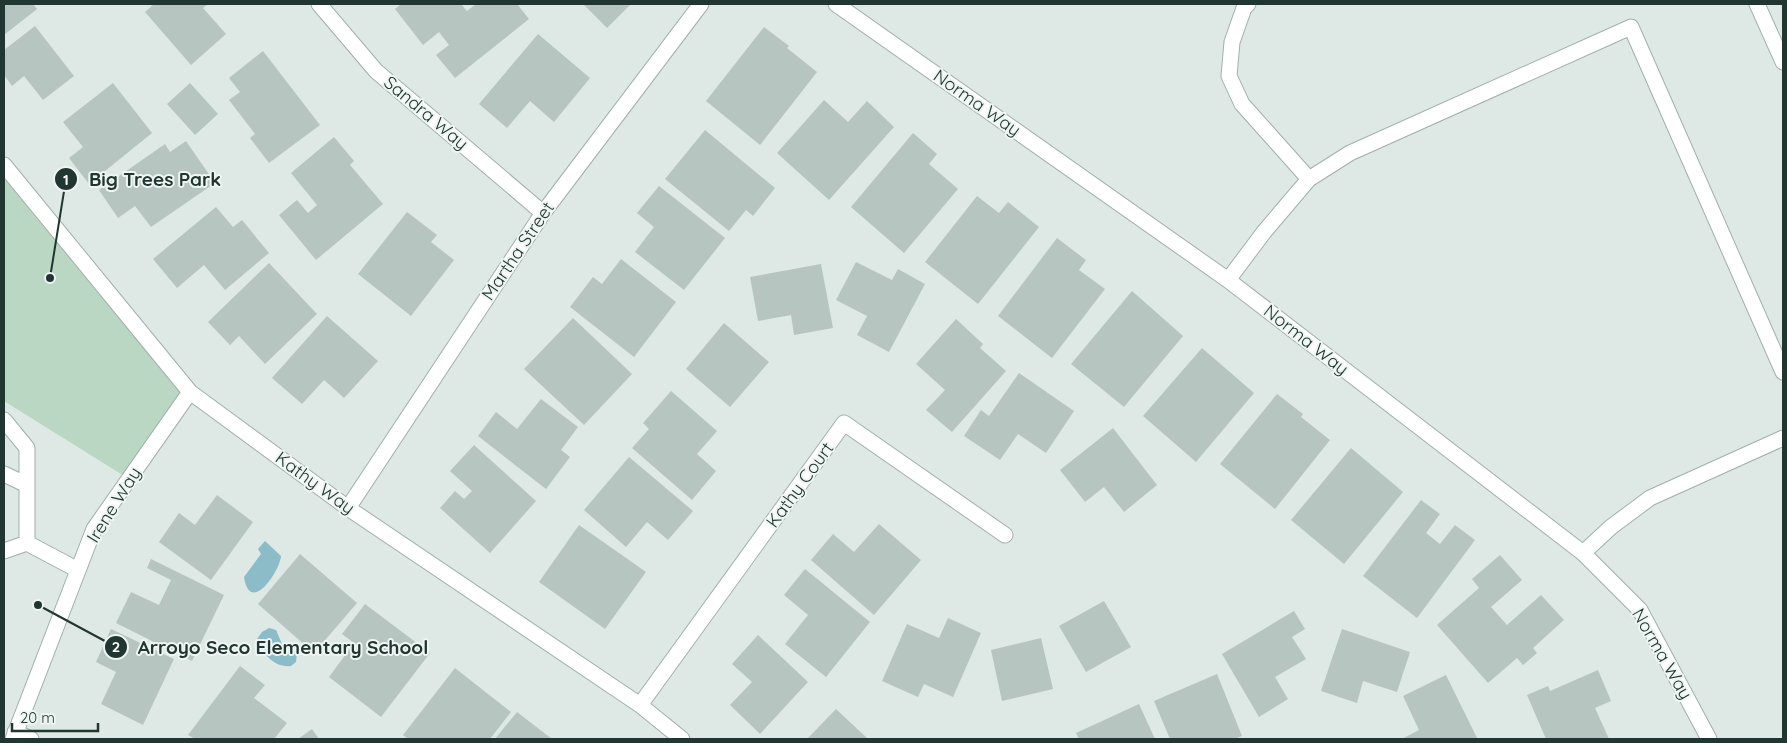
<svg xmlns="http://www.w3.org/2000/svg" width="1787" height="743" font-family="Quicksand,sans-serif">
  <rect width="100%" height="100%" fill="#dee8e4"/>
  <!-- green -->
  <path fill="#b9d7c3" d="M4,165L190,392L129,479L4,401Z"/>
  <!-- water -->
  <path fill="#8bbcc8" d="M265,541L281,556C280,571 250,616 244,577L261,554L258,549Z
    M269,628L276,630L282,644L290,648L297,653L296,662L291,666C275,668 262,654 257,639L262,632Z"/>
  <!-- building -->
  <path fill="#b7c5c0" d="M4,4H33L37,9L4,35Z
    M154,4H208L203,8L226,34L191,65L145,12Z
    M401,4H461L467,11L476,4H517L529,19L455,78L436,55L449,45L439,32L423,45L395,9Z
    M583,4H631L607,28Z
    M35,26L74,76L43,100L24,76L12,86L4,75V50Z
    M764,27L789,46L787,48L817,72L760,145L706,101Z
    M538,34L590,78L554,122L530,101L507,128L479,104Z
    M263,51L320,125L269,163L250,138L255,134L229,100L240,92L229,78Z
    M113,83L152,133L89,184L69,158L83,147L63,122Z
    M190,83L218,114L195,135L167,104Z
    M824,100L848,122L867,101L894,127L829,200L777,153Z
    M705,130L775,188L753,216L746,210L729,231L665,179Z
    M913,133L937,154L929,164L958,189L904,253L851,207Z
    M334,137L354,161L350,165L383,204L316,260L279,215L297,200L308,213L317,205L291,173Z
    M186,141L215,183L151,227L135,206L118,218L99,190L165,144L170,152Z
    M659,186L725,238L684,290L635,252L654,227L637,213Z
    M977,196L999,213L1008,202L1039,227L978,304L925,262Z
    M216,207L233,227L242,220L269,253L225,290L204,265L177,288L153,259Z
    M407,212L437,235L431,242L454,260L411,316L358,274Z
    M1057,238L1086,260L1079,270L1105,289L1052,358L998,316Z
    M621,259L676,302L634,357L570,307L593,277L602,284Z
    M856,262L892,280L898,269L925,284L889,352L857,335L867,316L836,300Z
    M269,263L317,314L265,364L239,336L230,345L208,322Z
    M821,264L833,328L794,335L791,315L758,321L750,277Z
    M1132,291L1183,336L1124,407L1071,364Z
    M327,316L378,361L344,398L324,380L302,404L272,378Z
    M573,318L632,374L584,425L524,369Z
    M956,319L983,344L980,348L1006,371L952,432L926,410L945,390L916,364Z
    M724,323L769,362L730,407L686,369Z
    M1202,348L1254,393L1196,462L1143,416Z
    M1019,373L1074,411L1046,453L1018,434L1000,460L964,436L981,410L989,416Z
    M671,391L717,431L697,454L716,471L692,500L632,448L649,429L643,423Z
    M1277,394L1303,414L1301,417L1330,440L1275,509L1220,464Z
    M541,399L578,427L561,450L570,457L546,489L478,436L496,412L517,429Z
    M1113,428L1157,485L1124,512L1104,487L1085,502L1060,470Z
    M474,445L536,501L490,553L440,508L455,491L464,499L472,491L450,471Z
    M1351,448L1403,492L1344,564L1291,520Z
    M629,457L693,511L668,540L647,522L626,547L584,510Z
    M217,495L253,522L211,580L159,542L179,513L195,525Z
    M1421,500L1440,514L1426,533L1440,544L1455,525L1475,540L1417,618L1363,576Z
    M879,524L921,560L874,615L811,560L833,534L854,552Z
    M579,525L646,572L605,629L539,582Z
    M300,554L357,603L314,653L258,604Z
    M1500,555L1522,580L1491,607L1507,625L1541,595L1564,620L1533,648L1537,653L1523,665L1517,658L1488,683L1437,625L1479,588L1472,579Z
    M151,559L224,595L192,661L116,623L131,592L159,605L171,580L147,568Z
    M805,569L870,622L826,677L785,644L808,615L784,595Z
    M1104,601L1131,647L1086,672L1059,626Z
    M365,604L430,653L381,717L329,677L354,643L342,634Z
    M1294,611L1305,629L1292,637L1306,659L1275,677L1288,699L1259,717L1222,654Z
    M948,618L981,633L953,697L924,684L918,697L882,681L907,624L939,638Z
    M111,629L174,659L143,725L101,704L116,672L96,662Z
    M1342,629L1410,652L1397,692L1363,681L1357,703L1321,691Z
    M758,635L808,682L760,734L730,705L752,682L732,664Z
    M1041,638L1053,689L1002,701L991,650Z
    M240,666L265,685L254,698L287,723L274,739H236L234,738L232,739H195L188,735Z
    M455,668L511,712L490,739H408L403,735Z
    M1598,670L1611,701L1595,708L1609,739H1546L1527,695L1548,686L1550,691Z
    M1217,674L1242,736L1234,739H1170L1154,701Z
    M1446,675L1477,738L1474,739H1402L1419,730L1403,696Z
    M1139,704L1155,739H1079L1076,733Z
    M836,709L868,739H807Z
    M517,712L552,739H495Z
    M312,729L319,739H298Z"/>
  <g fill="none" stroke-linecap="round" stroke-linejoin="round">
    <!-- lane casing -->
    <g stroke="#a2afab" stroke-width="17">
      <path id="lane" d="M1248,4L1244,8L1232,42L1229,76L1242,104L1309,179L1350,153L1631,27L1783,372
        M1228,280L1264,232L1309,179
        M4,420L27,448V543
        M4,474L27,485
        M4,551L27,543L78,570
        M1583,553L1611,527L1650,498L1783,438"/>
    </g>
    <!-- street casing -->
    <g stroke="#a2afab" stroke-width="17">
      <path id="street" d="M319,4L376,71L543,213
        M836,4L1228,280L1583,553L1640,610L1709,739
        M4,165L190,392L348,508L640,705L682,739
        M348,508L543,213L701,4
        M640,705L844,423L1005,535
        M15,732L31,739
        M13,739L94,529L190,392"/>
    </g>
    <!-- secondary casing -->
    <g stroke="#9fb3ac" stroke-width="17">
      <path id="secondary" d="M1757,4L1783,62"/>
    </g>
    <!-- lane -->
    <use href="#lane" stroke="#fff" stroke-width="15"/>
    <!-- street -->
    <use href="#street" stroke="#fff" stroke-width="15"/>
    <!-- secondary -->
    <use href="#secondary" stroke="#fff" stroke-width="15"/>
  </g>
  <g text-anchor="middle" stroke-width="4" stroke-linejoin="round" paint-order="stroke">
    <!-- street labels -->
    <g font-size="18" fill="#213631" stroke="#eef5f2">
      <text transform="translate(977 103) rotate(35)" y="6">Norma Way</text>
      <text transform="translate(426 113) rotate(40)" y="6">Sandra Way</text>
      <text transform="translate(518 251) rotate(-56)" y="6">Martha Street</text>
      <text transform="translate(1306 340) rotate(38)" y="6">Norma Way</text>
      <text transform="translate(315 483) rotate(36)" y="6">Kathy Way</text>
      <text transform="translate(800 485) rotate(-54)" y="6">Kathy Court</text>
      <text transform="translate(114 505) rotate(-58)" y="6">Irene Way</text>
      <text transform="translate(1662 654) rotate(60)" y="6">Norma Way</text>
    </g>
  </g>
  <!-- callouts -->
  <path fill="none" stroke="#213631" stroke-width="2" d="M50 278L66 179M38 605L116 647"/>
  <g fill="#213631" stroke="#eef5f2" stroke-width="2">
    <circle cx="50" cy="278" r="5"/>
    <circle cx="38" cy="605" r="5"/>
    <circle cx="66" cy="179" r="12"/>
    <circle cx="116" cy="647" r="12"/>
  </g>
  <g font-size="15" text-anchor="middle" font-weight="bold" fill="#fff">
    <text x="66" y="185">1</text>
    <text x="116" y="652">2</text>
  </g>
  <g font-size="19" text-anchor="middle" font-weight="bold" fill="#213631" stroke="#eef5f2" stroke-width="4" stroke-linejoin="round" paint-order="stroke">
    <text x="155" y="186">Big Trees Park</text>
    <text x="283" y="654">Arroyo Seco Elementary School</text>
  </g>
  <!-- border -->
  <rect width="1787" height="743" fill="none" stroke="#213631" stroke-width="10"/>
  <!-- scale -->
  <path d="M12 723v8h86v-8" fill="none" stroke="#213631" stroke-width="2.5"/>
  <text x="20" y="723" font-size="15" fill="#213631" stroke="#eef5f2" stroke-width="4" paint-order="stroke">20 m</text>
</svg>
